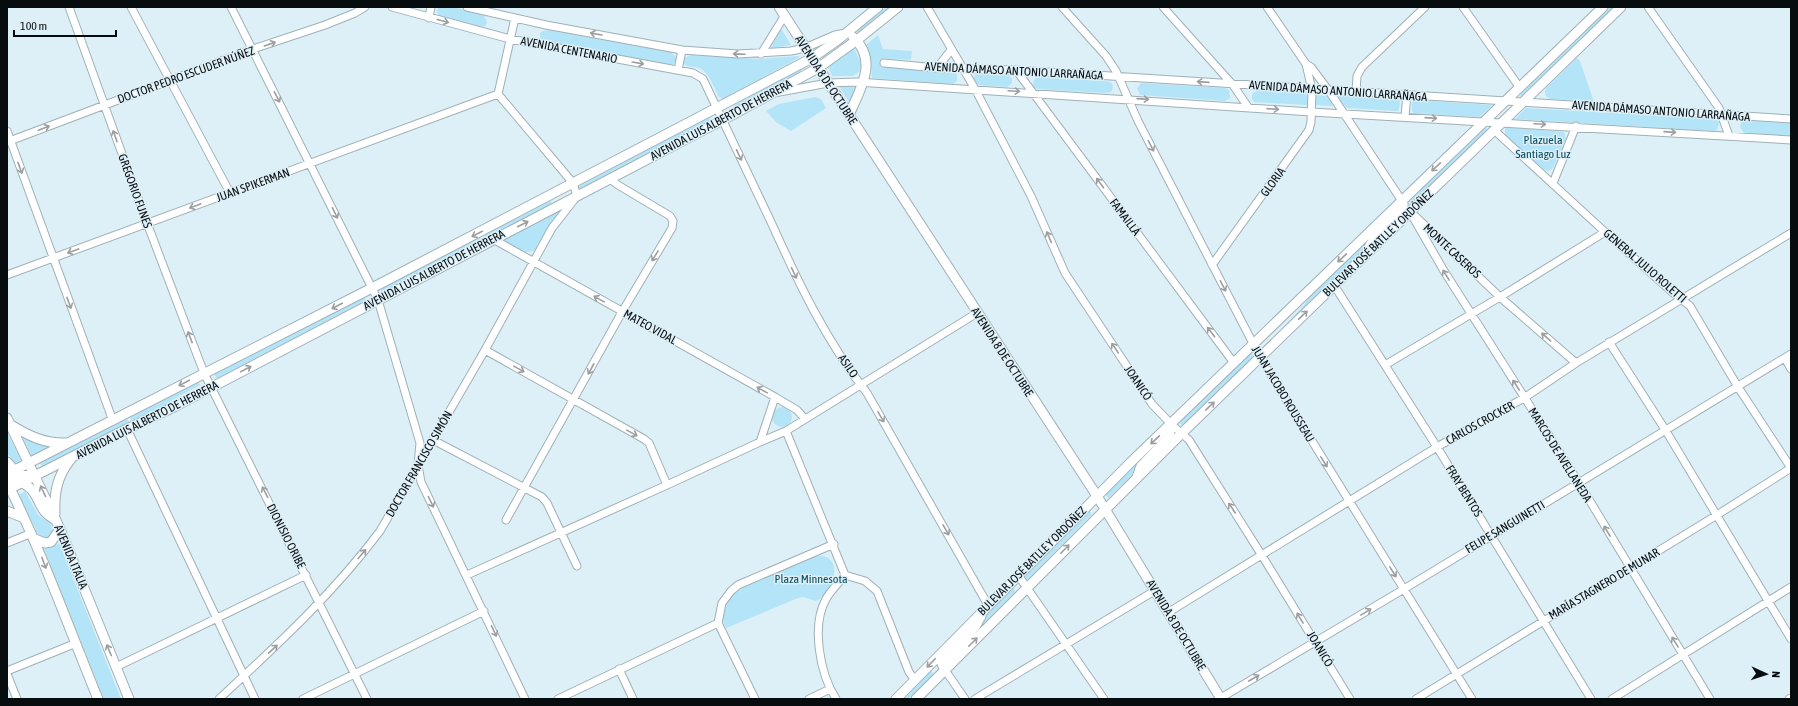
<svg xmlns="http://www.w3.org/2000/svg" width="1798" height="706" font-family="'Asap Condensed',sans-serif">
  <rect width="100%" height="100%" fill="#def0f7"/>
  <!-- green -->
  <path fill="#b3e4f8" d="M438,7H453L484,15L487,23L485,26L480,27L440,17L437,12Z
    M886,7H892L857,33V31Z
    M1609,7H1614L1523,96L1519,95Z
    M549,30L671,52L676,57V61L673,64L667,65L543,42L540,38V33L543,31Z
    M780,30H782L791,45L771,48Z
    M878,35L883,49L912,51L911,60L883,58V67L954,71L957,75V81L953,84L872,78L871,61L866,45Z
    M854,48L862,65L859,72L853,76H832L828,66Z
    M691,55L760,59L798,56L800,57L723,99L719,97C714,88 709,72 699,68C694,66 689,68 684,64V58Z
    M1577,58L1580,61L1594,102L1550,99C1545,96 1544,93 1546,88Z
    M800,69L802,72L734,110L733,106Z
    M976,74L1009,75L1012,79V83L1007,87L979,85L973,79Z
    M1038,77L1106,81L1112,83L1113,88L1111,92L1106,93L1037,89L1034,87C1032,83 1033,79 1038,77Z
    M1141,83L1225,88L1229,90L1230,98L1225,101L1140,95L1137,88Z
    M840,87H857L850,102L848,101Z
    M1258,90L1305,93L1307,96V105L1254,102L1252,99V94Z
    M1316,95L1327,96L1333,104L1332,106L1316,105L1315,102Z
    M1340,95L1398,99L1400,101L1399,110L1397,111L1347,108L1339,100L1338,97Z
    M815,97L821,99L826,108L791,131L776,122L766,111L779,104Z
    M1415,100L1491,105L1492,106L1479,117L1414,113L1412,111V102Z
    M1526,108L1713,119L1718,120L1719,124L1717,130L1713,131L1516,119V118Z
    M710,117L712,122L580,191L577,187Z
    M1745,121L1791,123V136L1744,133L1740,127L1741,123Z
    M1485,127L1487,128L1486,131L1412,204H1409L1408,201L1411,198Z
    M1508,127L1564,132L1566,138L1553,168L1549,171L1544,170L1505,135V129Z
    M550,201L553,204L486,239L484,235Z
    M565,206L557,217L553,219L537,245V249C525,256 517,249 506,242V238Z
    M1394,214L1363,251L1268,343L1304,305L1308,298L1317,288Z
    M480,237L482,241L382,293L381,289Z
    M364,297L367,302L217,379L214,373Z
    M1250,354H1252L1253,357L1183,425L1180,424L1181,421Z
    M198,381L200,385L172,400L165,406L132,422L130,417Z
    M772 417a10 10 0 1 1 20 0a10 10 0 1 1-20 0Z
    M127,419L130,423L42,467L40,463Z
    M7,432L21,460L15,464L7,453Z
    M1167,434L1138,465L1130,477L1108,498L1105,494Z
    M24,437L49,447L31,456L23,438Z
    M25,491L38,515L51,524L53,533L51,538L46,540L39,536L19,495Z
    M1088,511L1091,512V515L1028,579H1024V576L1028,572Z
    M59,543L121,699H104L44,549L52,547Z
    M816,556C846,553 834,593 816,601L803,597L798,598L726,628C710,597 752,583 774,574C788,568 802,562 816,556Z
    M1014,588L1015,592L948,660L989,611Z
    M931,671L934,674L908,699H904Z"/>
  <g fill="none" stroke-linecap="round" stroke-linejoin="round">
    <!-- minor casing -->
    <g stroke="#9fb0b7" stroke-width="9">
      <path id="minor" d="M69,7L147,223L204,373L367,699
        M131,7L230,193
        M231,7L378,300L420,443L418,465L421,482L525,699
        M392,7L510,39L693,73L703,79C726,127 748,174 771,222C798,282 826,341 867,393L988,605
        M467,7L546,25L682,50L738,54L791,51L805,48L835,35L846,33
        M927,7L975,89L1031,196L1065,273L1152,404L1171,424L1189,440L1261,554L1350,699
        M1062,7L1106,56L1116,71L1138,121L1260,357L1472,699
        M1163,7L1233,85L1248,107
        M1267,7L1306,64L1311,67L1329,91L1404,204
        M1463,7L1520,88
        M1648,7L1719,108L1729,136
        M429,18L431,7
        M761,54L785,15
        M884,63L937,68L1016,70L1791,119
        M937,68L951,50
        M678,70L682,50
        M1016,70L1234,363
        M1356,92L1357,76L1362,67L1425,7
        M774,93L828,83L857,82L1311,112L1791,140
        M498,94L515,18
        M1405,116L1407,95
        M7,131L113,421
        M7,142L253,49L325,25L355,13L365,7
        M1553,183L1576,126
        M1410,212L1444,271L1579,483L1710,699
        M1415,216L1500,297L1576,363
        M493,239L775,397L797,410L805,419
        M1212,265L1309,130L1311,122L1312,90L1306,64
        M7,275L498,94
        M1334,285L1437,447L1591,699
        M1609,342L1666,431L1791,639
        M485,350L644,439L649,443L667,485
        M1785,358L1791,369
        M1385,365L1500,297L1605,232
        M127,429L255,699
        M786,431L845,575
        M433,440L542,497L547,503L577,566
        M760,442L786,431L977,313
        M1135,480L1140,466L1170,435L1172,429L1171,424
        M506,520L622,312L672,228L673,221L670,216L618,185L610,179
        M7,543L32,533
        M467,575L667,485L760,442L775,397
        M845,575L865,581L877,591L909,672L915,680
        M1018,575L1104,699
        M1169,612L1437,447L1524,398L1576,363L1791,233
        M116,667L306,575
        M619,669L633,699
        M945,670L965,699
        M7,671L74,644
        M7,674L17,699
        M219,699C276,646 333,594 380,531L485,350L552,228L577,196L573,183L498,94
        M303,699L484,611
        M558,699L718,623
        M755,699L718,623L722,603L731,591L738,585L834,544
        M809,699L830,689
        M836,699C820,674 811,626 826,599C831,590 839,583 845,575
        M975,699L1156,590
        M1219,699L1404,589L1791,354
        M1416,699L1717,515L1791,468L1738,387L1690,306L1672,292L1605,232L1494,130
        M1612,699L1791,587
        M1789,699L1791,698"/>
    </g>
    <!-- major casing -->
    <g stroke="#9fb0b7" stroke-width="11">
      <path id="major" d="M779,7L1097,496L1221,699
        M849,115C860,89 879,61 853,37
        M1369,247L1377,234L1400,212L1403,207L1402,200
        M7,418L60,529L129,699
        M11,425C29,436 45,444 67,443
        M7,462L19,475L34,476
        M7,474L372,288L812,58L839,39L878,7
        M7,476C15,479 27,484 32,490C42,503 39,511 56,520
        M7,482C42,552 68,626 98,699
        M7,490L127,429L174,407L734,114L818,68L857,40L898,7
        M7,511L24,518
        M55,514C54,493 57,476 71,459
        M35,539L45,543L51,542L60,529
        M945,670L942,664L944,660L975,627L981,616
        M896,699L1131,462L1603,7
        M916,699L1182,433L1621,7"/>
    </g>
    <!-- minor -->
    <use href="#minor" stroke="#fff" stroke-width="7"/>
    <!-- major -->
    <use href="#major" stroke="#fff" stroke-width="9"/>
  </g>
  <!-- one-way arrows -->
  <defs><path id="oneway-shaft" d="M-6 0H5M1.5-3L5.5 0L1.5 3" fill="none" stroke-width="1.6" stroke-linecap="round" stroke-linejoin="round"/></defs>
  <g stroke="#9c9e9f">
    <use href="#oneway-shaft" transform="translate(443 21) rotate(15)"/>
    <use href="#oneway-shaft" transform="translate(596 34) rotate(-170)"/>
    <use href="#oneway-shaft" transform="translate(270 44) rotate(-19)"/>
    <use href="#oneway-shaft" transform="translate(739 54) rotate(-178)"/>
    <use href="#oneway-shaft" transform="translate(638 63) rotate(10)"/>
    <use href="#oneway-shaft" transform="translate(1203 82) rotate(-176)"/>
    <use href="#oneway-shaft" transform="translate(1014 91) rotate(3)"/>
    <use href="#oneway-shaft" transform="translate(277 97) rotate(63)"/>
    <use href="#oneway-shaft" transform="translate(1143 99) rotate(4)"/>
    <use href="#oneway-shaft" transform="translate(1273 109) rotate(4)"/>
    <use href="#oneway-shaft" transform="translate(1431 118) rotate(4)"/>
    <use href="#oneway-shaft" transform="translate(1540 124) rotate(3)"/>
    <use href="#oneway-shaft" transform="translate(44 128) rotate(-21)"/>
    <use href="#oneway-shaft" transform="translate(1670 132) rotate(4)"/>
    <use href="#oneway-shaft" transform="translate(115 136) rotate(-110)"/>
    <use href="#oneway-shaft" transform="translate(1151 146) rotate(63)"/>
    <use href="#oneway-shaft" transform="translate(739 155) rotate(65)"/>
    <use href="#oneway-shaft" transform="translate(1436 167) rotate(137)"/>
    <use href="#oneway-shaft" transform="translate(20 168) rotate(70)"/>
    <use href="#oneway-shaft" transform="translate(1100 183) rotate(-127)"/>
    <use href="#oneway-shaft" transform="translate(195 206) rotate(160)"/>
    <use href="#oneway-shaft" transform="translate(335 213) rotate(64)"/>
    <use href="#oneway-shaft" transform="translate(523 224) rotate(-27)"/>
    <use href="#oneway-shaft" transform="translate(477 234) rotate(153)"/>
    <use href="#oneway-shaft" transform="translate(1049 237) rotate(-113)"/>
    <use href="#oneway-shaft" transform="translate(73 251) rotate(160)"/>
    <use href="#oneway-shaft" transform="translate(655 256) rotate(121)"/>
    <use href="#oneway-shaft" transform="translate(1342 258) rotate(137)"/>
    <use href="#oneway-shaft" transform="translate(794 273) rotate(65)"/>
    <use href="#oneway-shaft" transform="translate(1446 275) rotate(-122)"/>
    <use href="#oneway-shaft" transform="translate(1223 286) rotate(63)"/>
    <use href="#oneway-shaft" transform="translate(599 299) rotate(-151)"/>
    <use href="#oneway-shaft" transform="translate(69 303) rotate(70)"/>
    <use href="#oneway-shaft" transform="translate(337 306) rotate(153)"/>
    <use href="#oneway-shaft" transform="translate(1303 315) rotate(-44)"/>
    <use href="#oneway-shaft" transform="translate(1211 332) rotate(-127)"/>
    <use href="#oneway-shaft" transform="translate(190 337) rotate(-111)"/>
    <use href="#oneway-shaft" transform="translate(1546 337) rotate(-139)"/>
    <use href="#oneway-shaft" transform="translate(1115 348) rotate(-124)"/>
    <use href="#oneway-shaft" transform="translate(246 369) rotate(-28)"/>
    <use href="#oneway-shaft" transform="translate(519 369) rotate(29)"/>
    <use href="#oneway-shaft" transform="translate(591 369) rotate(119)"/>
    <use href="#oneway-shaft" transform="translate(184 383) rotate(152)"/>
    <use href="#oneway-shaft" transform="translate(1516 385) rotate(-123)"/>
    <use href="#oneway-shaft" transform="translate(762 390) rotate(-151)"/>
    <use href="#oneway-shaft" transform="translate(1210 406) rotate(-44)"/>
    <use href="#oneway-shaft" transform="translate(881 417) rotate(60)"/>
    <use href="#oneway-shaft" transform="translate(632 433) rotate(29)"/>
    <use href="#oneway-shaft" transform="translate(1155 440) rotate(137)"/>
    <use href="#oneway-shaft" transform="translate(1324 462) rotate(58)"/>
    <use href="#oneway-shaft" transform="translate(43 491) rotate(-115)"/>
    <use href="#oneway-shaft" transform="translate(265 492) rotate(-117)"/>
    <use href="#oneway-shaft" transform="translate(431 502) rotate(64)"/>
    <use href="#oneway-shaft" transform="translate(1232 508) rotate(-123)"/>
    <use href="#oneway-shaft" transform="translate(946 530) rotate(60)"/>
    <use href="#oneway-shaft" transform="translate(1607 531) rotate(-121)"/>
    <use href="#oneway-shaft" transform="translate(1065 549) rotate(-45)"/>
    <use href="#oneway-shaft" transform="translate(362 554) rotate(-49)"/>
    <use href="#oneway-shaft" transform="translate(44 563) rotate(69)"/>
    <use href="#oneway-shaft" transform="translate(1393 572) rotate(58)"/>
    <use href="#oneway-shaft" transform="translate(1366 612) rotate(-31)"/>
    <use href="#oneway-shaft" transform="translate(1300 618) rotate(-121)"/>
    <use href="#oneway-shaft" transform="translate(494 631) rotate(65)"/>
    <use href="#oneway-shaft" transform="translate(973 642) rotate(-45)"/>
    <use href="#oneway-shaft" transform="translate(1675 642) rotate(-122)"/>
    <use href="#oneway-shaft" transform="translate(273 649) rotate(-43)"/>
    <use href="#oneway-shaft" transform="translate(109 650) rotate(-112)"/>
    <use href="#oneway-shaft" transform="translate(931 663) rotate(134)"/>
    <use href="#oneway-shaft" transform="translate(1254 678) rotate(-30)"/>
  </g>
  <g text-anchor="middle" stroke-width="3" stroke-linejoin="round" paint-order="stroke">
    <!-- street labels -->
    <g font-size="12" fill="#070c0f" stroke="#def0f7">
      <text transform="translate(569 50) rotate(11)" y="4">AVENIDA CENTENARIO</text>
      <text transform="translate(1014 71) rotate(3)" y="4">AVENIDA DÁMASO ANTONIO LARRAÑAGA</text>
      <text transform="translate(186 75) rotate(-20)" y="4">DOCTOR PEDRO ESCUDER NÚÑEZ</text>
      <text transform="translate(826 80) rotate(57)" y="4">AVENIDA 8 DE OCTUBRE</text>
      <text transform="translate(1338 91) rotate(4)" y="4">AVENIDA DÁMASO ANTONIO LARRAÑAGA</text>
      <text transform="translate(1661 111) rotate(4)" y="4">AVENIDA DÁMASO ANTONIO LARRAÑAGA</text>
      <text transform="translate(721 120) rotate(-28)" y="4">AVENIDA LUIS ALBERTO DE HERRERA</text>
      <text transform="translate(1273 182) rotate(-54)" y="4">GLORIA</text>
      <text transform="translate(253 185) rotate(-20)" y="4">JUAN SPIKERMAN</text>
      <text transform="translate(135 191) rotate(70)" y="4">GREGORIO FUNES</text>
      <text transform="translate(1125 217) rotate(53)" y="4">FAMAILLÁ</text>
      <text transform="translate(1378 243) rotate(-44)" y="4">BULEVAR JOSÉ BATLLE Y ORDÓÑEZ</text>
      <text transform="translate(1452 251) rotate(43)" y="4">MONTE CASEROS</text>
      <text transform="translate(1645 266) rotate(41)" y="4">GENERAL JULIO ROLETTI</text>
      <text transform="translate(434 270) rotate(-28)" y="4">AVENIDA LUIS ALBERTO DE HERRERA</text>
      <text transform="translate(650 327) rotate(29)" y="4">MATEO VIDAL</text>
      <text transform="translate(1002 352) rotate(57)" y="4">AVENIDA 8 DE OCTUBRE</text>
      <text transform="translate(848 366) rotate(55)" y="4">ASILO</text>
      <text transform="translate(1138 383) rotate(56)" y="4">JOANICÓ</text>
      <text transform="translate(1283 394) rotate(59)" y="4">JUAN JACOBO ROUSSEAU</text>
      <text transform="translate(147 420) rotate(-27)" y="4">AVENIDA LUIS ALBERTO DE HERRERA</text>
      <text transform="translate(1480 423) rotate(-29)" y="4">CARLOS CROCKER</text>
      <text transform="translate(1560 455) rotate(58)" y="4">MARCOS DE AVELLANEDA</text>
      <text transform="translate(419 464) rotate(-60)" y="4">DOCTOR FRANCISCO SIMÓN</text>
      <text transform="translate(1464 491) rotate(58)" y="4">FRAY BENTOS</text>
      <text transform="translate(1505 527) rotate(-31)" y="4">FELIPE SANGUINETTI</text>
      <text transform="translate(286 536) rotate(63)" y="4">DIONISIO ORIBE</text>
      <text transform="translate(71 557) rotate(67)" y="4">AVENIDA ITALIA</text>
      <text transform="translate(1032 561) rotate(-45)" y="4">BULEVAR JOSÉ BATLLE Y ORDÓÑEZ</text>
      <text transform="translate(1604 584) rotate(-31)" y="4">MARÍA STAGNERO DE MUNAR</text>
      <text transform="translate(1176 625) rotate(59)" y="4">AVENIDA 8 DE OCTUBRE</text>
      <text transform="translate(1320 649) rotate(59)" y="4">JOANICÓ</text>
    </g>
    <!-- park labels -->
    <g font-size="12" fill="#094a5e" stroke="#def0f7">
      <text x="1543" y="144">Plazuela<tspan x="1543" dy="14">Santiago Luz</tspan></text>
      <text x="811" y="583">Plaza Minnesota</text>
    </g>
  </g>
  <!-- border -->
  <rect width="1798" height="706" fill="none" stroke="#070c0f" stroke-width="16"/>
  <!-- north arrow -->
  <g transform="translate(1766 674) rotate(93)" stroke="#def0f7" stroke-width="3" paint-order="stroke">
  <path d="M0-3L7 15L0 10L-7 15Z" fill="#070c0f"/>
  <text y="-6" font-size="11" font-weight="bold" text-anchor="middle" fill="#070c0f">N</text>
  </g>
  <!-- scale -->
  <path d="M14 30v6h102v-6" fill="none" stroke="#070c0f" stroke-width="2"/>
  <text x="20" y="30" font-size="12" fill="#070c0f" stroke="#def0f7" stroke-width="3" paint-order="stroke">100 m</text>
</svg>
